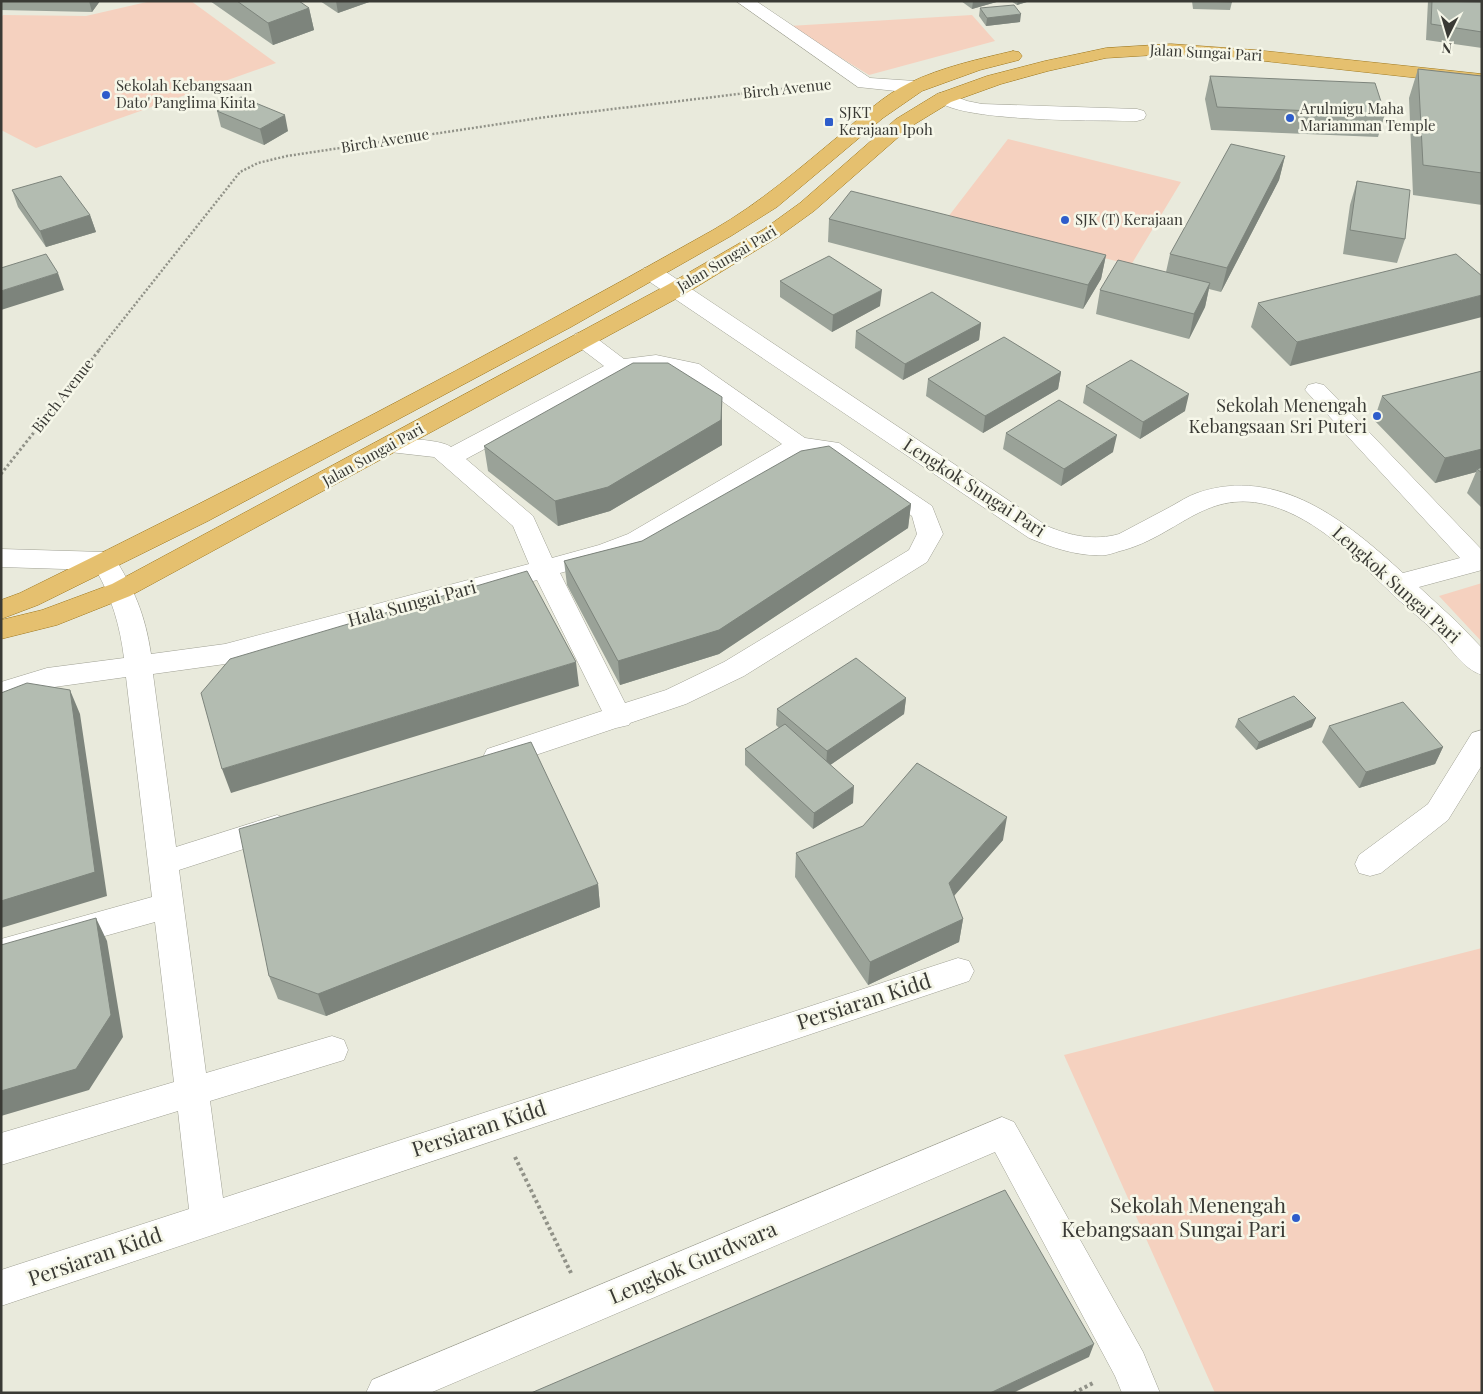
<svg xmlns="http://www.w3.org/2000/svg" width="1483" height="1394" font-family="'Playfair Display',serif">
  <rect width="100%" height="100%" fill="#e9eadc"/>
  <!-- green -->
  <path fill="#f5d1bf" d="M151,1H191L276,63L36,148L1,130V18L3,15L86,16Z
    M972,15L995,41L869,75L789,26Z
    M1008,139L1181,182L1131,265L948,217Z
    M1482,583V642L1439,596Z
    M1482,948V1393H1215L1064,1055Z"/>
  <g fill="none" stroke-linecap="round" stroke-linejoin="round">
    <!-- minor casing -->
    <g stroke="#a0a194" stroke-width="1">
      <path id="minor" d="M736,1H756L870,78L915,81L922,83L924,87L922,91L915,93L858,87Z
        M944,92L967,101L982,104L1137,109L1144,111L1146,115L1144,119L1137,121C1102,120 952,123 935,98L937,94Z
        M652,267L660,268L1047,526C1070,536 1095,541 1119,534C1136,525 1153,516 1170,507C1179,502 1188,496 1197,493C1279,465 1347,522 1403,573L1460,558L1305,390L1308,385L1316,383L1324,385L1482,550V570L1419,587L1457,622L1482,648V675C1463,669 1451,648 1438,635C1422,619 1403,605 1387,589C1354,557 1318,520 1272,506C1207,487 1180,534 1124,550C1119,551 1112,554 1106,555C1079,557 1053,548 1029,538L644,278L641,273L644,268Z
        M583,332L591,334L624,359L656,355L699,364L805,438L839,443L932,506L943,534L927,562L744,676L686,704L630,723L629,725L616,728L497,768L487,765L483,757L487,749L602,711L537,580L225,664L153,674L176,847L277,815L287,819L292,827L287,835L179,870L206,1073L332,1036L344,1040L348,1050L344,1060L210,1101L223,1198L958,958L969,961L974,971L969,981L1,1306V1270L189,1209L178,1111L1,1165V1133L174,1082L155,922L1,965V939L152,897L126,677L47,688L1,702V682L47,668L124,658C120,626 112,598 96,570L1,567V549L104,552L113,555C134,589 145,614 151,654L225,644L529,564L513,526L434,457L381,451L377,446L381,441C394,437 441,439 451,447L604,366L575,344L572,339L575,334ZM656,369L684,374L782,444L628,534L599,545L552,558L533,516L466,459L626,373ZM803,453L825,455L912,516L917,534L909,550L724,662L666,690L625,703L560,573L616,558L646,546Z
        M1482,730V765L1448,820L1381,873L1370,876L1359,873L1355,864L1359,855L1428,804L1472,733Z
        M1002,1117L1014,1122L1143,1352L1160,1393H1122L1115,1376L995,1152L430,1393H366L372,1380Z"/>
    </g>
    <!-- major casing -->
    <g stroke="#9d761c" stroke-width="1">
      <path id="major" d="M1171,44L1255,50L1482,74V85L1255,60L1171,54L1106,58L1048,71L1001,84L951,102L910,127L814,211L778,237L685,294L130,596L57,625L1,639V620L42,610L112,584L669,284L764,229L800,203L896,119L937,94L987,76L1045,61L1106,48Z
        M1013,51L1019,52L1022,56L1019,60L980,70L922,91L883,118L777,207L731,236L571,327L208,521L38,605L1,619V600L20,593C254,478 486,358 713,230C760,203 800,168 841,134C862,116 884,95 909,83C942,67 979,59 1013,51Z"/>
    </g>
    <!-- path-far2 -->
    <path stroke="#919288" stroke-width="2.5" stroke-dasharray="2 2" stroke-linecap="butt" d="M99,350L240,172L258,163L287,156L546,117L814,85"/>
    <!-- path-far1 -->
    <path stroke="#919288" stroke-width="3" stroke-dasharray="2.5 2.5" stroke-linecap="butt" d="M1,474L100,349"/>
    <!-- path -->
    <path stroke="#919288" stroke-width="4" stroke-dasharray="3 3" stroke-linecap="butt" d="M515,1157L571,1273
      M1074,1393L1093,1383"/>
    <!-- minor -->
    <use href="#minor" fill="#fff" fill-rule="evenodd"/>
    <!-- major -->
    <use href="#major" fill="#e5c06f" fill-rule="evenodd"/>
  </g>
  <!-- wall -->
  <path fill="#9aa298" d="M1,1H100L92,12L1,10Z
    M210,1H299L309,8L314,30L273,45Z
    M320,1H372L338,13Z
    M961,1H1000L972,9Z
    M1011,1H1030L1017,5Z
    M1192,1H1231L1232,2L1230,10L1193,9Z
    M1428,1L1482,2V48L1426,40Z
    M980,8L1020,22L986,26L979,16Z
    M1418,69L1482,76V205L1413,195L1409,98Z
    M1210,76L1385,114L1378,137L1211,130L1205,99Z
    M217,111L288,131L264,145L221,127Z
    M1285,156L1279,180L1221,292L1209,289L1205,307L1189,339L1096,314L1100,290L1166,272L1170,254Z
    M1357,181L1405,239L1397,263L1343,254L1350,205Z
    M12,190L90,215L96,232L46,247L18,207Z
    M829,219L1106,255L1101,279L1083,309L828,242Z
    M1482,276L1290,366L1251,327L1258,303Z
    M780,281L880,306L832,332L780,297Z
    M981,323L979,340L903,380L855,348L856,331Z
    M1482,371V508L1467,493L1476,472L1435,483L1374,420L1382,396Z
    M1061,372L1058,389L983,433L926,396L928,379Z
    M1086,386L1185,411L1140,439L1083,403Z
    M722,422V445L610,511L558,526L488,471L484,446Z
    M1006,433L1113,452L1061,486L1003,449Z
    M911,504L908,528L719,654L620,685L567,585L564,561L642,541Z
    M906,698L904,714L830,765L853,803L813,829L745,765V749L779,728L776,725L777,709Z
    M1238,719L1312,727L1256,750L1235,727Z
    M1329,726L1443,747L1435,764L1359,788L1322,742Z
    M1003,840L954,896L963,919L959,942L868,985L795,877L796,853Z
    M598,884L600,907L326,1016L278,999L269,976Z"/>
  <!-- shaded-wall -->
  <path fill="#7d847c" d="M89,1H100L92,12Z
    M336,1H372L338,13Z
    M973,1H1000L972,9Z
    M1018,1H1030L1017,5Z
    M309,8L314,30L273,45L268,23Z
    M1021,14L1020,22L986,26L987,18Z
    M285,115L288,131L264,145L260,129Z
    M1285,156L1279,180L1221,292L1227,268Z
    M90,215L96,232L46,247L40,231Z
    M1106,255L1101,279L1083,309L1088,285Z
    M58,273L64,290L1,310V291Z
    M1210,283L1205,307L1189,339L1194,314Z
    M882,290L880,306L832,332L833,315Z
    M1482,295V317L1290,366L1297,342Z
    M981,323L979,340L903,380L905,364Z
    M1061,372L1058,389L983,433L985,416Z
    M1189,394L1185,411L1140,439L1143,422Z
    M722,397V445L610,511L558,526L555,501Z
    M1117,435L1113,452L1061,486L1064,469Z
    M1482,449V470L1477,469L1476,472L1435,483L1445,458Z
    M911,504L908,528L719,654L620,685L618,661Z
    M576,662L579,686L231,793L222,769Z
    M70,690L80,714L107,896L1,928V901Z
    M906,698L904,714L826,768L827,751Z
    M1316,718L1312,727L1256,750L1259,742Z
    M1443,747L1435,764L1359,788L1366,772Z
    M854,786L853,803L813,829L814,813Z
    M1007,817L1003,840L945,906L949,883Z
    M598,884L600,907L326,1016L318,994Z
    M96,918L107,941L123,1037L89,1090L1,1116V1091Z
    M963,919L959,942L868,985L870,962Z
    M1094,1344L1089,1357L1013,1393H990Z"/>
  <!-- building -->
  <path fill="#b3bcb1" stroke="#7d847c" d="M237,1H299L309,8L268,23Z
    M1201,1H1231L1232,2Z
    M1432,1L1482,2V32L1431,24Z
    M1014,5L1021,14L987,18L980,8Z
    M1418,69L1482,76V173L1423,165Z
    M1210,76L1375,83L1385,114L1217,107Z
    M241,97L285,115L260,129L217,111Z
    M1231,144L1285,156L1227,268L1170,254Z
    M61,176L90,215L40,231L12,190Z
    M1357,181L1410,190L1405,239L1350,230Z
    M851,191L1106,255L1088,285L829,219Z
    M46,254L58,273L1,291V268Z
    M1456,254L1482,276V295L1297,342L1258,303Z
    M829,256L882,290L833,315L780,281Z
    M1118,260L1210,283L1194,314L1100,290Z
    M932,292L981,323L905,364L856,331Z
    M1004,337L1061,372L985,416L928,379Z
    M1131,360L1189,394L1143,422L1086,386Z
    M633,363H668L722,397L721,420L608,487L555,501L484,446Z
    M1482,371V449L1445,458L1382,396Z
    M1059,400L1117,435L1064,469L1006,433Z
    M829,446L911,504L719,630L618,661L564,561L642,541L801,451Z
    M1482,467V473L1477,469Z
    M527,571L576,662L222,769L201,693L230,659Z
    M856,658L906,698L827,751L777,709Z
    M27,683L70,690L95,872L1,901V693Z
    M1294,696L1316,718L1259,742L1238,719Z
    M1403,702L1443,747L1366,772L1329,726Z
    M785,724L854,786L814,813L745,749Z
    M531,742L598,884L318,994L269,976L239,829Z
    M917,763L1007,817L949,883L963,919L870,962L796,853L863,826Z
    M96,918L111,1015L76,1069L1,1091V945Z
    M1005,1190L1094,1344L990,1393H531Z"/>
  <!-- markers -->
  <g fill="#2e5dcb" stroke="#f6f7e9" stroke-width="2">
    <circle cx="106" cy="95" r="5"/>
    <circle cx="1290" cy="118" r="5"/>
    <rect x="824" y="117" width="10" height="10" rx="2.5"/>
    <circle cx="1065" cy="220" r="5"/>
    <circle cx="1377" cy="416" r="5"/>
    <circle cx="1296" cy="1218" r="5"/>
  </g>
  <g text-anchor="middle" stroke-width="5" stroke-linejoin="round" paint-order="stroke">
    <!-- far-street labels -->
    <g font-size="15" fill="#3a3a35" stroke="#f6f7e9">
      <text transform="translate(1206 53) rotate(3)" y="5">Jalan Sungai Pari</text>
      <text transform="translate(787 89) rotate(-6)" y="5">Birch Avenue</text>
      <text transform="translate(385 141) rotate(-9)" y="5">Birch Avenue</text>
      <text transform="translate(727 259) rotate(-31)" y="5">Jalan Sungai Pari</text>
      <text transform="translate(63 396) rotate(-52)" y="5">Birch Avenue</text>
      <text transform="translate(373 455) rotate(-29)" y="5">Jalan Sungai Pari</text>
    </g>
    <!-- far-poi labels -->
    <g font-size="15" fill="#3a3a35" stroke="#f6f7e9" text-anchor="start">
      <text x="116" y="91">Sekolah Kebangsaan<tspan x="116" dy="17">Dato' Panglima Kinta</tspan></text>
      <text x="1300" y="114">Arulmigu Maha<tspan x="1300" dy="17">Mariamman Temple</tspan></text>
      <text x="839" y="118">SJKT<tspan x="839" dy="17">Kerajaan Ipoh</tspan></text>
      <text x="1075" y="225">SJK (T) Kerajaan</text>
    </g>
    <!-- poi labels -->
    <g font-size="18" fill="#3a3a35" stroke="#f6f7e9" text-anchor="end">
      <text x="1367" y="412">Sekolah Menengah<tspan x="1367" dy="21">Kebangsaan Sri Puteri</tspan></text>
    </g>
    <!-- street labels -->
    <g font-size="18" fill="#3a3a35" stroke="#f6f7e9">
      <text transform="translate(974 488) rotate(33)" y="6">Lengkok Sungai Pari</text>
      <text transform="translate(1396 585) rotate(42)" y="6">Lengkok Sungai Pari</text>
      <text transform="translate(412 604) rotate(-15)" y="6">Hala Sungai Pari</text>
    </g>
    <!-- near-street labels -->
    <g font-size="21" fill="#3a3a35" stroke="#f6f7e9">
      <text transform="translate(864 1002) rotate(-18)" y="7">Persiaran Kidd</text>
      <text transform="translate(479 1129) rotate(-18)" y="7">Persiaran Kidd</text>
      <text transform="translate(95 1257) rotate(-19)" y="7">Persiaran Kidd</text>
      <text transform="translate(693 1263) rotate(-23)" y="7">Lengkok Gurdwara</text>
    </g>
    <!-- near-poi labels -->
    <g font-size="21" fill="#3a3a35" stroke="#f6f7e9" text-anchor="end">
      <text x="1286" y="1213">Sekolah Menengah<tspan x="1286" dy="24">Kebangsaan Sungai Pari</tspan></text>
    </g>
  </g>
  <!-- border -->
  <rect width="1483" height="1394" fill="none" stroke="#3a3a35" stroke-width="5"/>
  <!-- north arrow -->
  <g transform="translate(1448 35) rotate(185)" stroke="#f6f7e9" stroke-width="4" paint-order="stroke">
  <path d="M0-4L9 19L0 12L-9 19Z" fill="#3a3a35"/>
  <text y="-8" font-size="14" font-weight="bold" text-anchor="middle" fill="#3a3a35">N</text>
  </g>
</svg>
